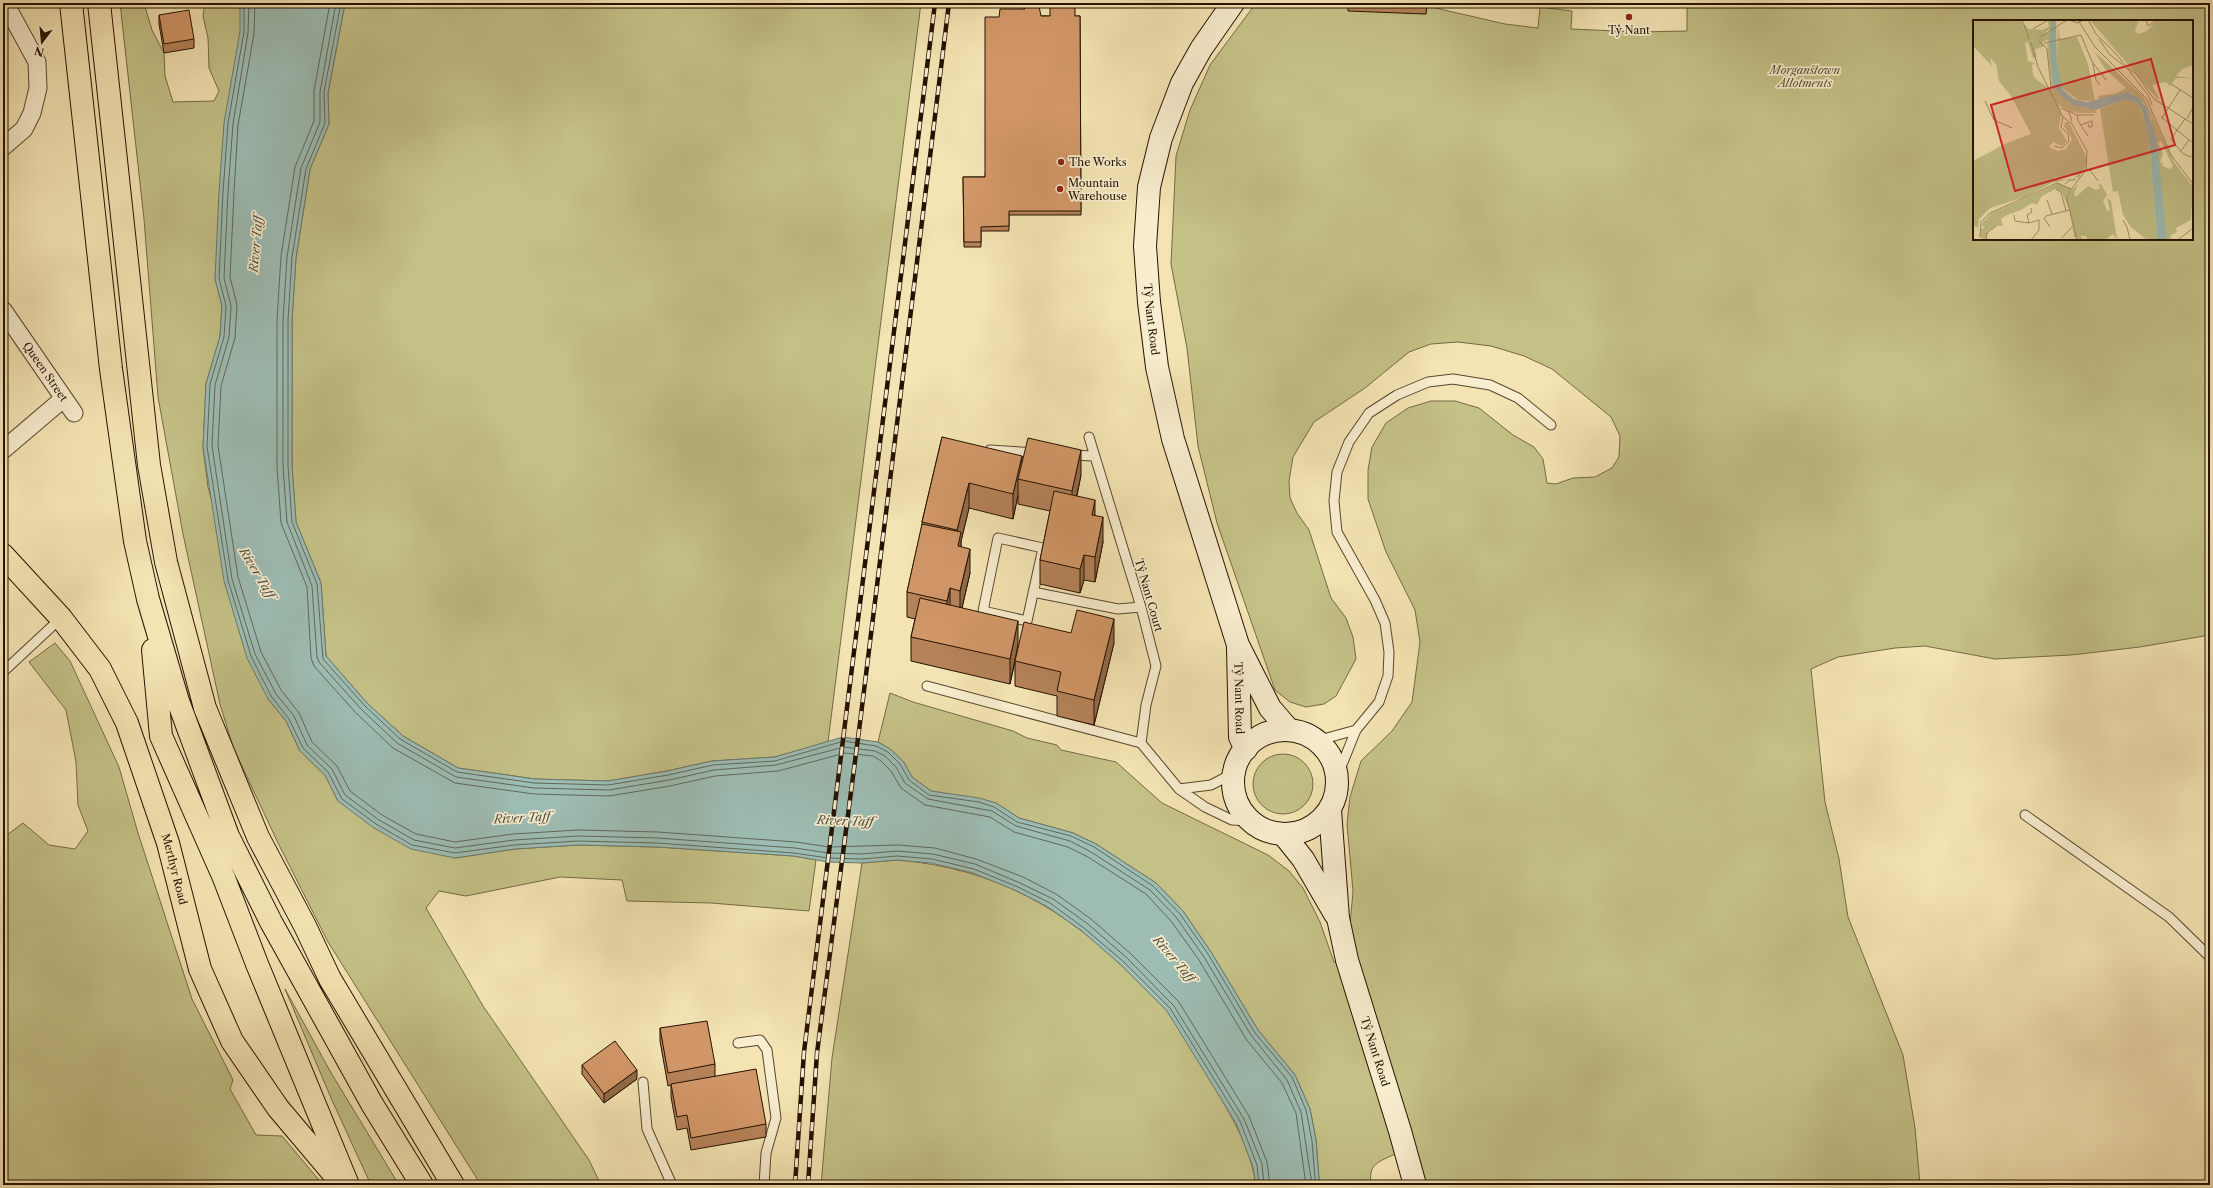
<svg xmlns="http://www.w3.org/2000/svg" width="2213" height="1188" font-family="'Libre Caslon Text',serif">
  <rect width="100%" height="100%" fill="#f4e4b3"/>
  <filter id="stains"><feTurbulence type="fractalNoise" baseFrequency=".005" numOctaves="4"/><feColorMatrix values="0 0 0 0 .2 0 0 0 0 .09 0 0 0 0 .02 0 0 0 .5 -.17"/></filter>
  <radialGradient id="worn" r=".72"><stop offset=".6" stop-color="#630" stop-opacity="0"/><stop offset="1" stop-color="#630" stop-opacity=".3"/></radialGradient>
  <!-- green -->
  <path fill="#c4c187" stroke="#746a44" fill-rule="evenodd" d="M120,3H144L152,30L164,53L165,76L173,102L214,101L219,91L209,68L208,38L203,16L205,3H244L215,278L222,306L220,337L206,384L203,447L208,487L268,699L286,721L300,751L325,775L338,801L455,858L515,849L578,845L657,847L794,856L816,860L809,911L711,903L627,901L622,880L560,877L466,896L439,891L426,908L483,1006L589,1160L601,1185H481L328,942L278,843L233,747L220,704L183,534L158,397L144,219Z
    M345,3H921L828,742L775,757L712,761L667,771L608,781L535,779L458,768L403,736L367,703L326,656L321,583L296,522L292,466V320L296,258L310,169L329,124L328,93Z
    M1256,3H1348L1426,14L1427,6L1505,24L1538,28L1540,7L1572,11L1571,29L1639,32L1687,31V3H2210V635L2140,647L2071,655L1995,659L1925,646L1895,648L1838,657L1811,669L1825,802L1839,859L1848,917L1903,1055L1915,1128L1920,1185H1415L1405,1149C1396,1155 1376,1160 1372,1169C1370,1173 1371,1180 1370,1185H1323L1319,1179L1316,1140L1310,1109L1295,1075L1258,1030L1211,952L1183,911L1156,883L1096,844L1073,833L1019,818L996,803L931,791L912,777L903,761L890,749L878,742L890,693L913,702L1013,731L1027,738L1057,745L1061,750L1116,762L1162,803L1268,855L1289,871L1303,888L1320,922L1334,962L1347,960L1353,891L1347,824L1350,797L1361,761L1392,731L1412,702L1420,642L1415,610L1386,552L1368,499V470L1372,447L1386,423L1408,408L1431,401H1455L1479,408L1513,435L1534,447L1543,459L1547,483L1556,484L1573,478L1595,477L1612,468L1619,457L1620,436L1611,417L1552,369L1524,356L1491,346L1458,342L1431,344L1409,352L1365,388L1314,422L1293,457L1289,481L1290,498L1297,513L1309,530L1331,598L1346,618L1353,637L1356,659L1336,696L1324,704L1306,707L1290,702L1275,690L1217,523L1198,446L1187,348L1171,264L1176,156L1190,110L1210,65ZM1974,21H2192V239H1974Z
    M55,643L70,661L119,767L138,833L192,999L233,1080L230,1089L256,1135L282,1136L323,1185H3V838L23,823L49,845L75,849L88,831L78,805L76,762L66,710L29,662Z
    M1253 784a30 30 0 1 1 60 0a30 30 0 1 1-60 0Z
    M897,860C994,868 1065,908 1133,977C1144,988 1157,999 1167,1011C1183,1031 1196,1055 1209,1078C1229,1112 1250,1145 1256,1185H821L832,1058L862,863Z
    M285,989L330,1071L399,1185H371L331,1098Z"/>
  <!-- water -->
  <path fill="#9dbdb4" stroke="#6d796c" d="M240,3H345L328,93L329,124L310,169L296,258L292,320V466L296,522L321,583L326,656L367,703L403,736L458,768L535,779L608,781L667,771L712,761L775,757L843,737L878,742L890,749L903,761L912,777L931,791L979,798L996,803L1019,818L1073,833L1096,844L1156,883L1183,911L1211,952L1258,1030L1295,1075L1310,1109L1316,1140L1319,1179L1323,1185H1256L1253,1167L1236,1123L1167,1011L1121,965L1082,931L1048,907L1017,891L973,873L931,863L897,860L862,863L828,862L794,856L657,847L578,845L515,849L455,858L411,849L374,828L338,801L325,775L300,751L286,721L268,699L247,658L224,581L203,447L206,384L220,336L222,306L215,279L219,192L224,123L240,31Z"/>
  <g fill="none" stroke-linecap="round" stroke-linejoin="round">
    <!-- shore -->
    <path stroke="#60685a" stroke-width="1" d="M244,3V32L228,123L223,192L219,278L226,306L224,337L210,384L207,447L228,580L251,656L271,696L289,719L303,748L328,772L342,799L376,824L412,845L455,853L514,845L578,841L657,843L794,853L828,858L862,859L897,856L932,859L974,869L1018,887L1050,903L1084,928L1124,962L1170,1008L1240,1121L1257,1165L1259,1185
      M249,3L248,33L233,124L228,192L224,278L231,306L229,337L215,385L212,446L232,579L255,654L276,694L294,716L307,745L332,769L345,795L379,820L414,840L455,848L514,840L578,836L657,838L795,848L829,853L862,854L897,851L933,854L975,864L1020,883L1053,899L1088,924L1127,958L1174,1006L1244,1119L1262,1164L1264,1185
      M255,3L254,34L238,125L234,192L230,277L237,305L235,338L221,386L218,446L238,577L261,652L281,690L299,713L312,742L337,766L350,791L382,815L416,834L455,842L513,834L578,830L658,832L796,842L829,847L898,845L935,848L976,859L1023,877L1056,894L1091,919L1131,954L1179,1002L1249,1116L1267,1162L1270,1185
      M330,3L314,91V121L295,167L281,256L277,320V467L281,523L307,587L311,658L314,666L356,713L393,748L455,783L534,794L609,796L670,786L715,776L778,771L845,753L873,756L881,761L891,771L901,788L925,805L990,817L1014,832L1068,847L1088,857L1146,894L1171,921L1199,960L1246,1039L1282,1083L1296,1113L1306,1185
      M336,3L320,92V122L301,168L287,257L283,320V466L287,522L312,586L317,657L319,662L361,709L397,743L456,777L534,788L609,790L669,780L714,770L776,765L844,747L875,751L885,756L896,767L905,783L928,799L992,811L1016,826L1070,841L1091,852L1150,890L1176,917L1204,957L1251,1035L1287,1080L1301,1112L1312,1185
      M341,3L324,92L325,123L306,169L292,257L288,320V466L292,522L317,584L323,659L364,705L400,739L457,772L534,783L608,785L668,775L713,765L775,761L844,741L876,746L888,752L900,764L909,780L929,795L979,802L994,807L1017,822L1071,836L1094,847L1153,886L1180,914L1208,954L1255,1033L1292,1077L1306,1110L1312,1141L1315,1179L1318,1185"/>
    <!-- service casing -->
    <g stroke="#58462e" stroke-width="11">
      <path id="service" d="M1089,437L1141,607L1156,666L1146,705L1141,743L1179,789L1205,807L1232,820L1250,821
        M990,450L1037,453
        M1070,455L1094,456
        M998,538L1043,548L1027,621L983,611Z
        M1033,592L1118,609L1141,607
        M3,672L61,618
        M927,686L1141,743
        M1316,741L1356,730
        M1337,777L1356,730L1379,702L1388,676L1389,652L1385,623L1375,600L1337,532L1334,501L1337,472L1349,442L1369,413L1397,395L1428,382L1453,379L1490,385L1518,398L1551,425
        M1179,789L1211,785L1234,773
        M2025,815L2169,917L2210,957
        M738,1043L760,1040L767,1050L776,1118L766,1153L764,1185
        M643,1082L647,1129L672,1185"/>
    </g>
    <!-- minor casing -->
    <g stroke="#58462e" stroke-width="19">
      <g id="minor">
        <path d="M3,147L24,129L32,113L38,88L37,62L5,3"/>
        <path id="s1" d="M3,310L74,413"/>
        <path d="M3,450L63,399"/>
      </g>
    </g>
    <!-- secondary casing -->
    <g stroke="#241201" stroke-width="24">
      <g id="secondary">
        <path id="s2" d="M1233,3L1201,49L1182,83L1161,138L1149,187L1145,246L1149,302L1157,367L1173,439L1238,645L1270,708L1289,730"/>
        <path id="s3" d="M1238,648L1240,737L1246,749"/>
        <circle cx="1285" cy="782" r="52"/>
        <path id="s4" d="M1330,810L1338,918L1347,960L1400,1131L1415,1185"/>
        <path d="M1283,834L1303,859L1335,914"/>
      </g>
    </g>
    <!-- primary casing -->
    <g stroke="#241201" stroke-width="24">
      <g id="primary">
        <path id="s5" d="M3,555L61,618L100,669L127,723L168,843L200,969L232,1041L278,1108L343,1185"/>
      </g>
    </g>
    <!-- trunk casing -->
    <g stroke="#241201" stroke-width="24">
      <path id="trunk" d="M71,3L111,369L135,541L148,599L178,701L228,836L271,922L372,1104L422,1185
        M99,3L149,465L166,562L205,708L258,837L305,926L330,979L453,1185
        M153,650L161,736L224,878L257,964L348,1185"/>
    </g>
    <!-- service -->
    <use href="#service" stroke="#f8edce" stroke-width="9"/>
    <!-- minor -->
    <use href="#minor" stroke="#f8edce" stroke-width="17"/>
    <!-- secondary -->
    <use href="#secondary" stroke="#f8edce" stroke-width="22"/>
    <!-- primary -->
    <use href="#primary" stroke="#f4e4b3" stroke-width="22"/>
    <!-- trunk -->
    <use href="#trunk" stroke="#f4e4b3" stroke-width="22"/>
    <!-- rail casing -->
    <g stroke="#241201" stroke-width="4.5">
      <path id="rail" d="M795,1185L804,1052L935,3
        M808,1185L817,1053L861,715L949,3"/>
    </g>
    <!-- rail -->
    <use href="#rail" stroke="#f8edce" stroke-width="3" stroke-dasharray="9" stroke-linecap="butt"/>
  </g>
  <!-- wall -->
  <path fill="#b58259" stroke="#241201" d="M1348,3H1427L1426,14L1348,11Z
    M1024,7L1041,16H1080L1081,215H1009V231H981V247H964L963,177H985L999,17L1024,9Z
    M159,15L194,39V48L164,53L159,24Z
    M942,437L1022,465L1081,475L1077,496L1095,515L1103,542L1095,582L1084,580L1080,593L1040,584V560L1050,511L1018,504V495L1013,519L969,508L961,541V547L970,573L962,608L1018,645L1114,643L1094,725L1057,716V696L1015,686V662L1010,684L911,661V637L915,619L907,617V592L922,526V522Z
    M660,1028L715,1064V1076L766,1124V1137L691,1150L687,1128L677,1130L671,1097V1085L668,1086L660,1041Z
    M582,1065L637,1079L604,1103L582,1074Z"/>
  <!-- shaded-wall -->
  <path fill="#936a49" stroke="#241201" d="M174,3H195L174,8Z
    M1081,450V475L1072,516V491Z
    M1022,456V480L1018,479V495L1013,519V494Z
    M969,483V508L961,541V557L958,571L957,530Z
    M1095,500V525L1092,515Z
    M1103,517V542L1095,582V557Z
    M970,549V573L960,616V591Z
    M1084,555V580L1080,593V569Z
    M950,588V613L947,626V601Z
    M1114,619V643L1094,725V700Z
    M1018,621V645L1010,684V659Z
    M637,1070V1079L604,1103V1094Z"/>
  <!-- building -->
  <path fill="#d29768" stroke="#241201" d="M1364,3H1426V5Z
    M1050,5H1075V16H1080L1081,211H1009V226L981,227V242H964L963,177H985V17H999L1000,9H1025L1024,7L1039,6L1041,16H1050Z
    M189,10L194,39L164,44L159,15Z
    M942,437L1022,456L1013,494L969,483L957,530L922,522Z
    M1028,438L1081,450L1072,491L1018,479Z
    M1054,491L1095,500L1092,515L1103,517L1095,557L1084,555L1080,569L1040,560Z
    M922,524L961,532L958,546L970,549L960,591L950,588L947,601L907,592Z
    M920,598L1018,621L1010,659L911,637Z
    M1077,610L1114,619L1094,700L1057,691L1061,672L1015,661L1024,622L1071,633Z
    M707,1021L715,1064L668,1073L660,1028Z
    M615,1041L637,1070L604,1094L582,1065Z
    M756,1069L766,1124L691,1138L687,1115L677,1117L671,1084Z"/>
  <!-- markers -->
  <g fill="#8f2418" stroke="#f8edce" stroke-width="1.5">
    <circle cx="1629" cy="17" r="4"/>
    <circle cx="1061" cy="162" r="4"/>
    <circle cx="1060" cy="189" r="4"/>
  </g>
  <g text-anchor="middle" stroke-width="3.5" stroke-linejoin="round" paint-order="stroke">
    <!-- poi labels -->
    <g font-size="11" fill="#241201" stroke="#f8edce" text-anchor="start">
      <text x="1629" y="34" text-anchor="middle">Tŷ Nant</text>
      <text x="1069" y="166">The Works</text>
      <text x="1068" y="187">Mountain<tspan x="1068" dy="13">Warehouse</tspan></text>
    </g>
    <!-- park labels -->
    <g font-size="11" font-style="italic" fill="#5c4f30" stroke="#f8edce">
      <text x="1805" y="74">Morganstown<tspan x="1805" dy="13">Allotments</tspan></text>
    </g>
    <!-- street labels -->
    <g font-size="11" fill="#241201" stroke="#f8edce">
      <text dy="4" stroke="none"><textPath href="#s2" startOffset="337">Tŷ Nant Road</textPath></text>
      <text dy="4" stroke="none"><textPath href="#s1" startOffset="75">Queen Street</textPath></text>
      <text transform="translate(1149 595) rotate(74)" y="4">Tŷ Nant Court</text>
      <text dy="4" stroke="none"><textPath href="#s3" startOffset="50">Tŷ Nant Road</textPath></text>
      <text dy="4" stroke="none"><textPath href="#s5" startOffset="364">Merthyr Road</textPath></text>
      <text dy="4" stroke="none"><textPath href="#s4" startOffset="247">Tŷ Nant Road</textPath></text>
    </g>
    <!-- water labels -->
    <g font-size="12" font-style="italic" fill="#4e4e40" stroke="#f8edce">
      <text transform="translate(256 244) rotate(-85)" y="4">River Taff</text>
      <text transform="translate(257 573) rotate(59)" y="4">River Taff</text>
      <text transform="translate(522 818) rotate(-3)" y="4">River Taff</text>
      <text transform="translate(845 821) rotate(2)" y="4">River Taff</text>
      <text transform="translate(1174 959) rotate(49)" y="4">River Taff</text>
    </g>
  </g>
  <!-- overview -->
  <g transform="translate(1973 20)">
    <rect width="220" height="220" fill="#f4e4b3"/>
    <path d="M0,0H48L55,21L49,0L55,9L69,10L76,7L75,1L78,0V9L72,12L73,14L78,11L77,19L69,22L72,26L62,29L64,37L60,38L55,22L52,23L55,41L62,43L59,45L60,55L64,60L79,70L74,24L76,21L80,64L86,74L108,87L120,88L124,93H106L93,90L85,84L88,95L86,108L94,121L89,126L80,122L76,127L85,131L93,129L99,119L91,106L92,102H96L114,138L113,145L106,158L101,156L105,155L104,152L80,158L81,160L98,159L79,163L52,177L17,188L6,199L5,208L0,205V141L34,123L58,114L38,76L26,61L23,44L17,38L19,46L0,26ZM117,0H166L162,10L165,14L174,11L184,0H220V45L209,49L203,56L219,58H203L197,66L193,62L179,65L186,78L185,80ZM85,7L87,19L104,17L115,44L122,81L105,80L88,67L84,43ZM122,32L170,76L201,142L220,167L218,200L203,208L204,212L198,215L197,220H194L178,97L171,83L158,73L126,80L125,76L144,73L153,68L132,49ZM188,121L200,146L197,149L190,146L189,142L187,143L190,133L185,123ZM153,79L165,84L175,108L184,220H174L158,207L150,195L145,171L140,172L127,89ZM86,163L98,169L95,174L96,190L89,172L82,169L69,176L64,185L59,183L48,190L34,195L28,199L30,206H23L15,211L12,220L7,217V209L12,208L9,205L10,202L19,193ZM105,164L101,174L103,177L115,166L123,170L128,168L125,165L128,164L134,175L130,180L134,191L137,190L134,178L138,181L144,220L140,214L132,220H115L113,216L108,215L109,220L101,217L95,181L97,172Z" fill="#c4c187" fill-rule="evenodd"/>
    <path d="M78,0H83L84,43L90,70L101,79L114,82L155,72L165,77L174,88L184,121L194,220H184L176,119L170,94L165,84L153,79L123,90L100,85L86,74L80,64L76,21Z" fill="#9dbdb4"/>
    <path fill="none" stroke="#a1906c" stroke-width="1" d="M49,0L56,19M97,0L104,3L111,0M105,0L122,27L173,78L198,135L220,164M115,0L122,12M173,0L175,6L184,0M60,9L75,0M121,12L144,35L175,75L179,85M66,18L94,0M126,19L136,34L150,45M66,21L74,29L78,67M58,23L65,47L90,97L99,104L114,131L113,150L97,171L94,179L104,220M71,23L108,15L120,44L123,60L127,65M120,43L133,60M155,48L164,55L181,79L220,104M198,64L220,78M12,81L21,100L39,108M88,88L96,92L99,102M96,91L104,95L105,101L115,116M104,95H121M188,97L220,123M189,98L207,70M212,99L198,119L209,133L217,137L220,135M214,99L220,87M107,105L119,101V107H116L115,104M81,126L89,128L96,121L95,114L88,107L90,97M208,131L216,120M113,150H117L125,161M92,164L96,160H102L101,158M83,169L88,172L93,191M74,180L79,194M41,195L42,201L56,203L66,200V210L58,220M150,200L154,207L157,220M56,203L54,195L59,192L58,188M77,207L71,198L73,196L96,190M7,217L8,202L17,193L84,163L98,169M89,218L99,207M13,220L14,213L23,206M205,220L220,208"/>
    <path fill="#d62828" fill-opacity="0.15" stroke="#d62828" stroke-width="2" d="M178,39L202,125L42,171L18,85Z"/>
    <rect width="220" height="220" fill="none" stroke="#241201" stroke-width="2"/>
  </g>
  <!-- margin -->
  <rect width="2213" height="1188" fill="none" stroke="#f4e4b3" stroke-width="16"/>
  <rect x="4" y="4" width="2205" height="1180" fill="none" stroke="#241201" stroke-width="2"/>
  <rect x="8" y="8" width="2197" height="1172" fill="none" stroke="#241201"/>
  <!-- north arrow -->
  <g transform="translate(42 42) rotate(196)" stroke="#f8edce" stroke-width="3" paint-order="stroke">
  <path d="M0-3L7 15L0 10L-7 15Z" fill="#241201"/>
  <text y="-6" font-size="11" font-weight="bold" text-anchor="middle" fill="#241201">N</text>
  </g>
  <rect width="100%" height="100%" filter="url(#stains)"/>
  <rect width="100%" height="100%" fill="url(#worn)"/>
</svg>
